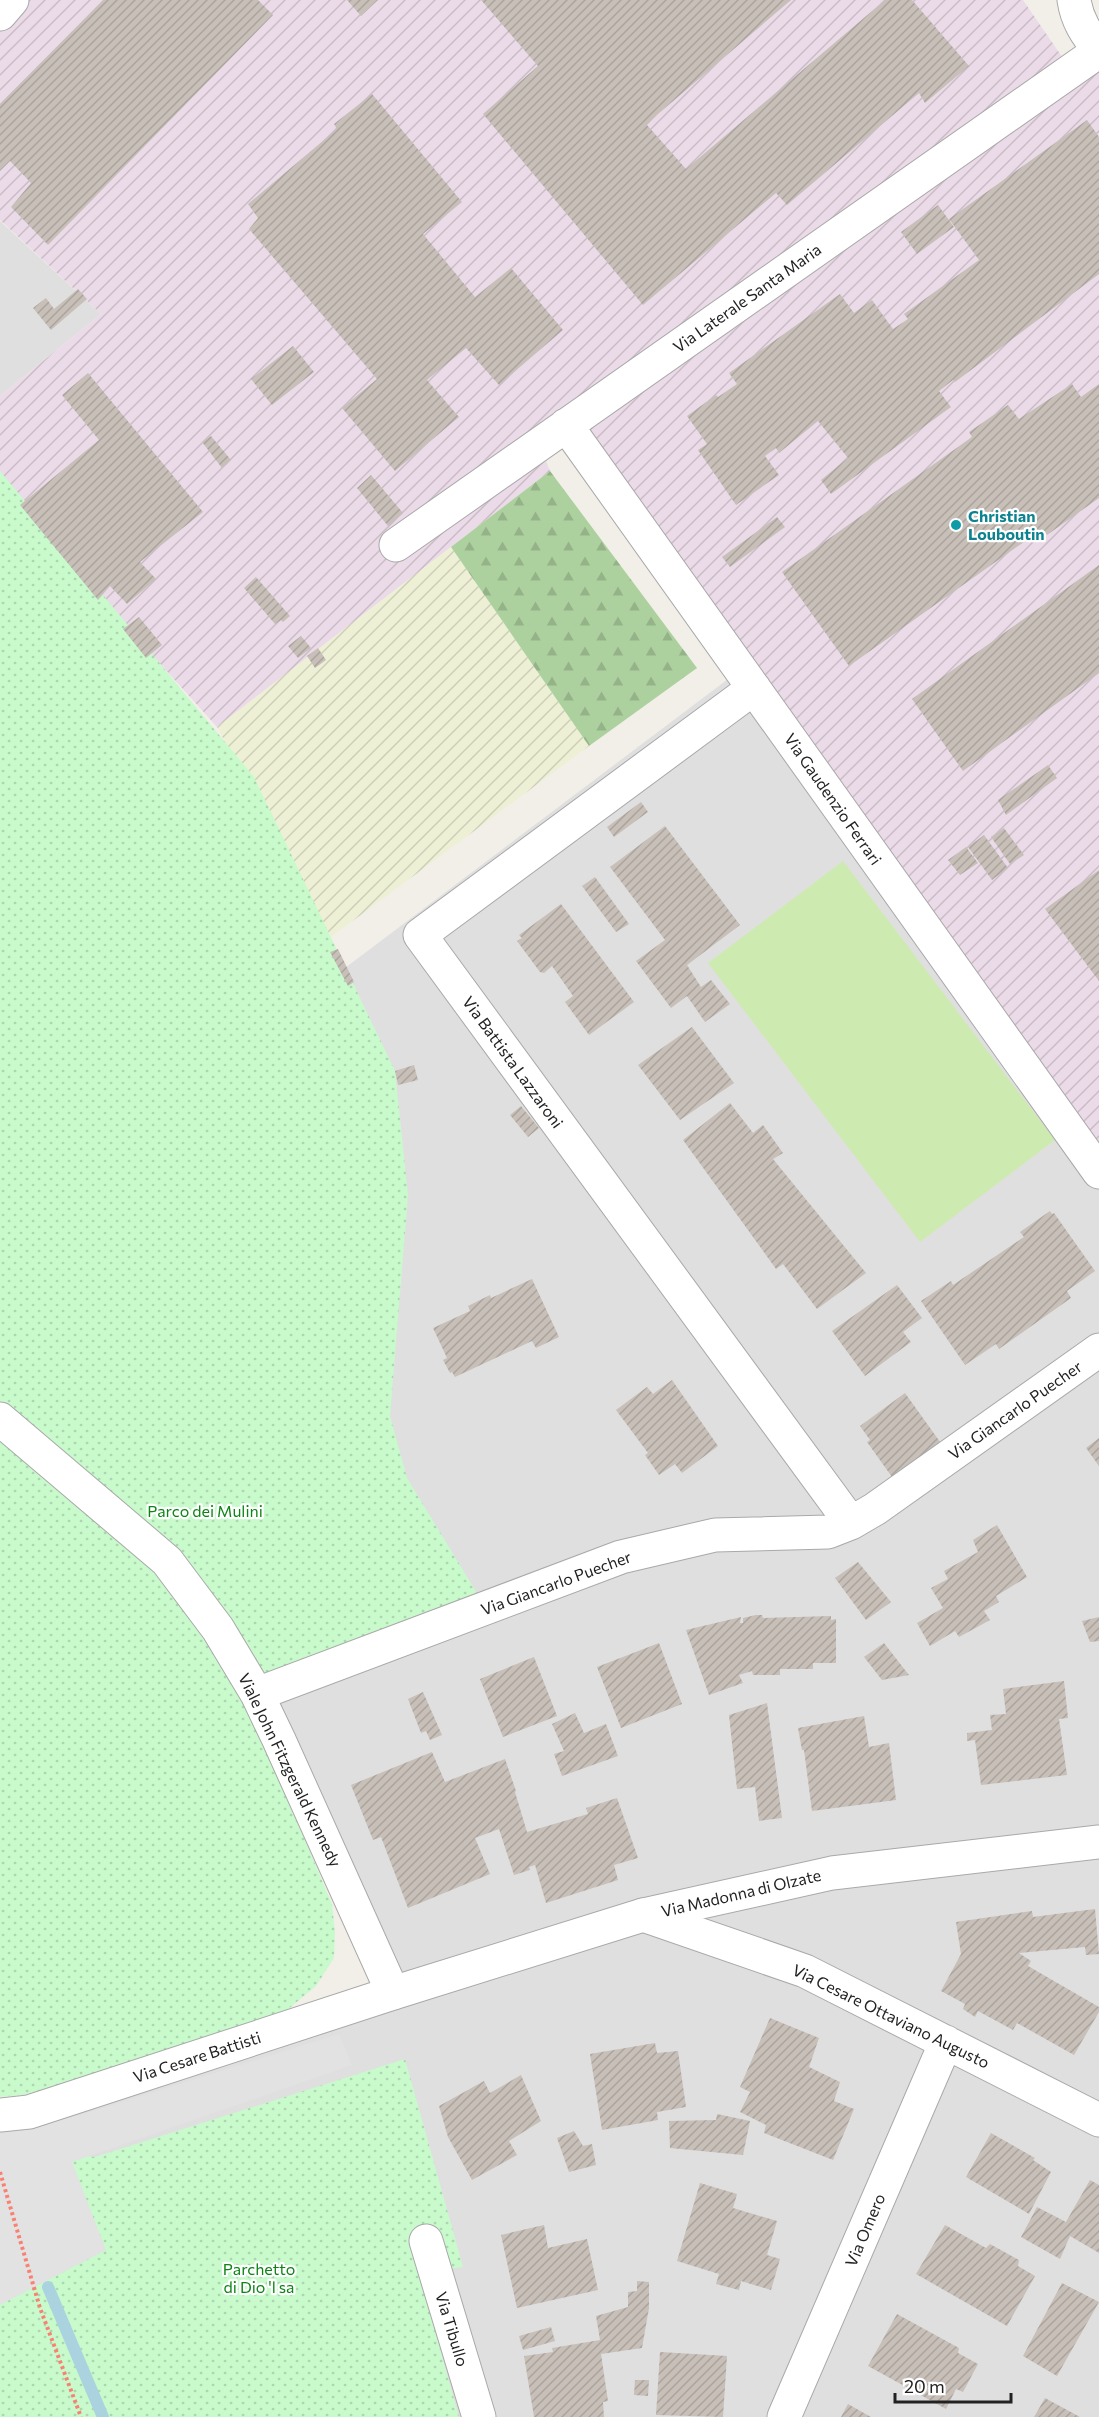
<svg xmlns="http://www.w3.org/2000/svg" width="1099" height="2417" font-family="Commissioner,sans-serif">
  <defs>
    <pattern id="industrial-furrows" width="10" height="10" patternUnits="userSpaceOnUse" patternTransform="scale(1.5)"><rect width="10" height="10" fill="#ebdbe8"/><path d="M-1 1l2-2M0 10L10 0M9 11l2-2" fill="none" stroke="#c9bcc7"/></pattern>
    <pattern id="farmland-furrows" width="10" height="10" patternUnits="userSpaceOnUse" patternTransform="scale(1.5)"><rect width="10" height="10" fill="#eef0d5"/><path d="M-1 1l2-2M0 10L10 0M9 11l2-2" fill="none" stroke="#ccceb7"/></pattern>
    <pattern id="forest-firs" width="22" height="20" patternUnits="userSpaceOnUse" patternTransform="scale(1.5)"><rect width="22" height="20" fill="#add19e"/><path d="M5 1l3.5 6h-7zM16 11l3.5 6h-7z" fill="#95b388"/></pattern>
    <pattern id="park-dots" width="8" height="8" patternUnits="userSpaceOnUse" patternTransform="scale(1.5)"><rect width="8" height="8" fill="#c8facc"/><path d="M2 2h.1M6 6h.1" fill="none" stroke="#acd6af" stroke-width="1.8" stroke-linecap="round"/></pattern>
    <pattern id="building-hatch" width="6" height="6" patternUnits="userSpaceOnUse" patternTransform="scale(1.5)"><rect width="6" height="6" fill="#c7bfb8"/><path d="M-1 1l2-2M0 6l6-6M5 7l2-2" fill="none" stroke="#aba49e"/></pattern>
  </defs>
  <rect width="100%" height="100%" fill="#f2efe9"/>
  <!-- residential -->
  <path fill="#e0dfdf" d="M0,221L101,314L0,396Z
    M744,667L1099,1166V1835L821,1866L396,1982L269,1678L376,1427L296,1005Z
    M1099,1848V2417H47L0,2331V2120L393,1996L831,1879Z"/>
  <!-- industrial -->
  <path fill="url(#industrial-furrows)" d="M0,0H1023L1065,61L537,439L550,471L217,727L0,486V396L101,314L0,220Z
    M1099,58V1166L570,426Z"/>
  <!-- farmland -->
  <path fill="url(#farmland-furrows)" d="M451,547L589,746L331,937L217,727Z"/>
  <!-- grass -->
  <path fill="#cdebb0" d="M843,861L1055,1140L920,1242L708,963Z"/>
  <!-- forest -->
  <path fill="url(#forest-firs)" d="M550,471L697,668L589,746L451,547Z"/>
  <!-- park -->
  <path fill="url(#park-dots)" d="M0,471L254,777L395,1071L408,1195L390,1416L407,1478L489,1613L303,1690L249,1717L271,1759L332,1904L335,1932L334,1958L316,1986L280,2016L84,2080L22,2095L0,2097Z
    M405,2059L463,2267L419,2273L459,2417H0V2142L95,2157Z"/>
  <!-- parking -->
  <path fill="#e2e2e2" d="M339,2034L352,2065L72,2162L106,2250L0,2305V2133L36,2127L87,2113Z"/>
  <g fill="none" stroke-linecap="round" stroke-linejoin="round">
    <!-- stream -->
    <path stroke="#aad3df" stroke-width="12" d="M48,2287L103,2417"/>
  </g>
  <!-- building -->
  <path fill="url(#building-hatch)" d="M103,0H258L273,15L48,245L11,207L31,183L10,161L0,171V104Z
    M347,0H378L361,16Z
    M481,0H791L658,114L647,125L686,169L885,0H912L969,66L925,103L919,93L787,205L776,193L643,305L483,114L538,66Z
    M372,94L462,202L423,234L475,297L511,268L563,330L499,385L466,348L427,380L459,417L395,471L342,408L377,379L249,229L258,218L248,204L337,129L334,124Z
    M1087,120L1099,137V274L955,382L953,380L939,391L951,407L831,494L821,480L848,458L818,421L779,453L776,448L765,456L779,475L736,505L698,450L707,444L687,416L716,395L718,397L737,384L729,373L840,294L854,313L872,300L893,329L908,319L904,314L979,260L949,219Z
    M938,205L954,227L917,254L901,232Z
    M78,289L87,299L51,330L33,308L46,298L54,309Z
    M293,346L314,372L272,405L251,379Z
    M88,373L203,512L140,562L156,579L127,604L110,586L98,600L20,505L99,440L62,395Z
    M1072,384L1081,397L1099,384V498L1047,535L1042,529L849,666L782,572L972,437L969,432L1008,405L1019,419Z
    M211,436L231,460L222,468L202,442Z
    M371,475L403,513L388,526L357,488Z
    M777,517L785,527L730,567L722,557Z
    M1099,565V673L963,771L912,699Z
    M256,577L290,616L283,622L281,620L275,624L244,588Z
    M139,617L162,645L146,658L123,629Z
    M301,636L311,648L298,658L288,646Z
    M318,648L326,660L315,668L307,656Z
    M1048,765L1057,778L1006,815L998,800Z
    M641,802L648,812L614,837L607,827Z
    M665,826L740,925L687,965L701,987L711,980L730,1004L705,1022L687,996L671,1008L636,961L665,940L610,867Z
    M1004,828L1024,855L1010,864L991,837Z
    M984,835L1008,868L992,880L968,847Z
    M966,847L978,863L960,875L948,860Z
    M1099,870V981L1045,909Z
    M595,877L629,924L616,932L582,886Z
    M561,904L634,1002L589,1035L565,1002L573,996L552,966L544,973L540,972L517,941L522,938L519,935Z
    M338,949L354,982L348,986L330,952Z
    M692,1027L734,1083L680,1120L638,1065Z
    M414,1065L418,1080L398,1085L395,1071Z
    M730,1103L753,1133L763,1125L783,1153L773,1159L866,1273L817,1309L783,1264L776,1269L683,1140Z
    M521,1106L539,1128L528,1137L510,1115Z
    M1050,1211L1052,1214L1054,1213L1095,1271L1067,1291L1071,1298L999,1349L996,1344L965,1365L921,1301L951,1281L953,1285L1024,1237L1020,1232Z
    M532,1279L559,1337L536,1348L532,1341L455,1377L452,1372L450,1373L443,1360L447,1358L433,1328L470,1311L468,1306L490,1295L491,1298Z
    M897,1285L922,1318L903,1332L911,1342L865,1376L832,1331Z
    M672,1380L718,1446L682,1473L675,1464L659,1475L645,1455L648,1453L616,1410L647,1387L653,1394Z
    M905,1393L943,1446L892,1477L867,1442L870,1440L860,1426Z
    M1099,1438V1466L1086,1448Z
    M997,1525L1027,1577L996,1596L999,1602L984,1611L990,1620L959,1637L955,1631L930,1646L917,1623L943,1608L931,1588L948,1579L944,1571L978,1552L973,1540Z
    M858,1562L891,1602L866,1620L835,1578Z
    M756,1615H762L763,1618L831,1616V1620L836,1619V1663H813V1669H780V1675H753L752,1671L739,1675L743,1683L709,1695L686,1630L741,1617L740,1623H743V1618Z
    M1099,1617V1641L1090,1642L1082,1621Z
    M659,1643L682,1704L621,1728L597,1667Z
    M884,1643L905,1670L909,1675L882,1680L864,1657Z
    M534,1657L557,1716L503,1737L480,1679Z
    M1064,1681L1068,1718L1059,1719L1067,1775L981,1785L975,1740L967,1741V1733L992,1730L990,1715L1006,1714L1003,1689Z
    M423,1692L442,1735L430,1740L426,1731L421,1733L408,1699Z
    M767,1703L782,1818L759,1821L755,1787L737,1789L729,1715Z
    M575,1713L584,1733L606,1724L618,1756L562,1776L554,1754L564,1751L552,1724Z
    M864,1716L869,1747L889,1743L896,1800L812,1811L804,1750H802L798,1728Z
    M432,1752L445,1782L505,1759L516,1791L515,1792L527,1832L588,1814L586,1808L617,1798L638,1858L614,1865L618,1880L546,1903L535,1865L529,1867L530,1870L514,1875L499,1829L475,1838L490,1874L408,1908L381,1837L373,1840L351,1785Z
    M1095,1909L1099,1954L1086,1955L1085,1947L1019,1953L1031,1961L1028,1966L1099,2007V2012L1074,2055L1017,2023L1013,2030L978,2011L975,2017L963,2009L965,2004L941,1991L961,1954L956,1922L1032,1911L1033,1917Z
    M770,2018L819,2038L809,2067L840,2082L834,2101L854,2109L833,2160L764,2133L766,2125L740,2112L750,2092L740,2087Z
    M655,2043L657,2053L678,2051L686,2107L657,2112L658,2120L602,2130L590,2054Z
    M521,2075L541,2121L509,2141L517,2155L472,2180L448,2137L439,2106L484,2081L490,2093Z
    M717,2114L750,2121L743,2155L670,2148L669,2121L716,2120Z
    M574,2131L583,2146L592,2144L596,2165L569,2172L557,2138Z
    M991,2133L1035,2158L1033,2160L1051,2172L1029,2214L966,2177Z
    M1090,2180L1099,2185V2253L1070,2236L1060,2259L1021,2237L1037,2207L1066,2222Z
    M700,2183L737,2194L733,2208L777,2221L767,2255L780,2259L771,2290L741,2281L739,2290L716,2284L719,2274L677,2261Z
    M544,2225L548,2248L587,2239L598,2290L517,2308L501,2235Z
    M945,2225L986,2248L990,2244L1019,2260L1018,2266L1035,2276L1007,2326L916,2274Z
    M637,2281L649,2282V2308L642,2348L601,2354L608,2401L603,2402L604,2417H534L524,2356L553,2352L552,2348L600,2340L596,2316L628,2307V2292L637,2291Z
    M1062,2283L1099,2302L1057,2376L1023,2356Z
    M897,2314L959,2348L958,2353L978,2364L963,2392L956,2389L946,2409L868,2366Z
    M551,2327L555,2341L523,2350L519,2336Z
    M660,2352L727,2356L723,2417L656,2415Z
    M635,2380H649L648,2396L634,2395Z
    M1045,2398L1080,2417H1034Z
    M848,2404L871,2417H841Z"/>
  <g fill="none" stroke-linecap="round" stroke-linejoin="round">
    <!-- minor casing -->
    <g stroke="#a9a9a9" stroke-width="35">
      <path id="minor" d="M0,14L12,0
        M566,425L1099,1172
        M396,545L1099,51
        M754,688L420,935L851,1523
        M0,1419L167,1561L218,1629L257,1694L279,1740L393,1993
        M257,1694L621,1557L715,1535L828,1532L851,1523L875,1509L1099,1350
        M643,1915L805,1971L1099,2120
        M426,2241L479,2417
        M784,2417L946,2042"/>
    </g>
    <!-- tertiary casing -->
    <g stroke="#a9a9a9" stroke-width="35">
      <path id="tertiary" d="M1074,0C1077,20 1086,34 1099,49
        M0,2115L29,2112L393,1993L643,1915L832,1873L1099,1842"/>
    </g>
    <!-- path -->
    <path stroke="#fa8072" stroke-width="4" stroke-dasharray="3 3" stroke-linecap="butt" d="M0,2172L40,2308L81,2417"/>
    <!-- minor -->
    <use href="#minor" stroke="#fff" stroke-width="33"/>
    <!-- tertiary -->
    <use href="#tertiary" stroke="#fff" stroke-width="33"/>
  </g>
  <!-- markers -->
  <circle fill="#0f9aa8" stroke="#fff" stroke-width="2" cx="956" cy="525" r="6"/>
  <g text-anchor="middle" stroke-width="4.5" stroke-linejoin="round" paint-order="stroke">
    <!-- street labels -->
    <g font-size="16" fill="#222" stroke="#fff">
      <text transform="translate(747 298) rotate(-35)" y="6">Via Laterale Santa Maria</text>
      <text transform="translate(833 799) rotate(55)" y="6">Via Gaudenzio Ferrari</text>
      <text transform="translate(513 1062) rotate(54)" y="6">Via Battista Lazzaroni</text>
      <text transform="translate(1015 1410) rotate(-35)" y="6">Via Giancarlo Puecher</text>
      <text transform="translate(556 1583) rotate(-20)" y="6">Via Giancarlo Puecher</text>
      <text transform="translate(290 1770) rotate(64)" y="6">Viale John Fitzgerald Kennedy</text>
      <text transform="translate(741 1893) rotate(-13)" y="6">Via Madonna di Olzate</text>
      <text transform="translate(891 2016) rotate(26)" y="6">Via Cesare Ottaviano Augusto</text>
      <text transform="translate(197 2057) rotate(-18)" y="6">Via Cesare Battisti</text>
      <text transform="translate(865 2230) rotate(-67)" y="6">Via Omero</text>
      <text transform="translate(452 2329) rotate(73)" y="6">Via Tibullo</text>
    </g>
    <!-- culture labels -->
    <g font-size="16" font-weight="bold" fill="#0d838f" stroke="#fff" text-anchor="start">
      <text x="968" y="522">Christian<tspan x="968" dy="18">Louboutin</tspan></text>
    </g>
    <!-- park labels -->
    <g font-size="16" fill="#0c8416" stroke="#fff">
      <text x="205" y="1517">Parco dei Mulini</text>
      <text x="259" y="2275">Parchetto<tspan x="259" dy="18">di Dio 'l sa</tspan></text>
    </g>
  </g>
  <!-- scale -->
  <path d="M895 2393v9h116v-9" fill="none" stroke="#222222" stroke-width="3"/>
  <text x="904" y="2393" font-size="18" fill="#222222" stroke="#ffffff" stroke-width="4.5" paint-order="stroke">20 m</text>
</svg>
